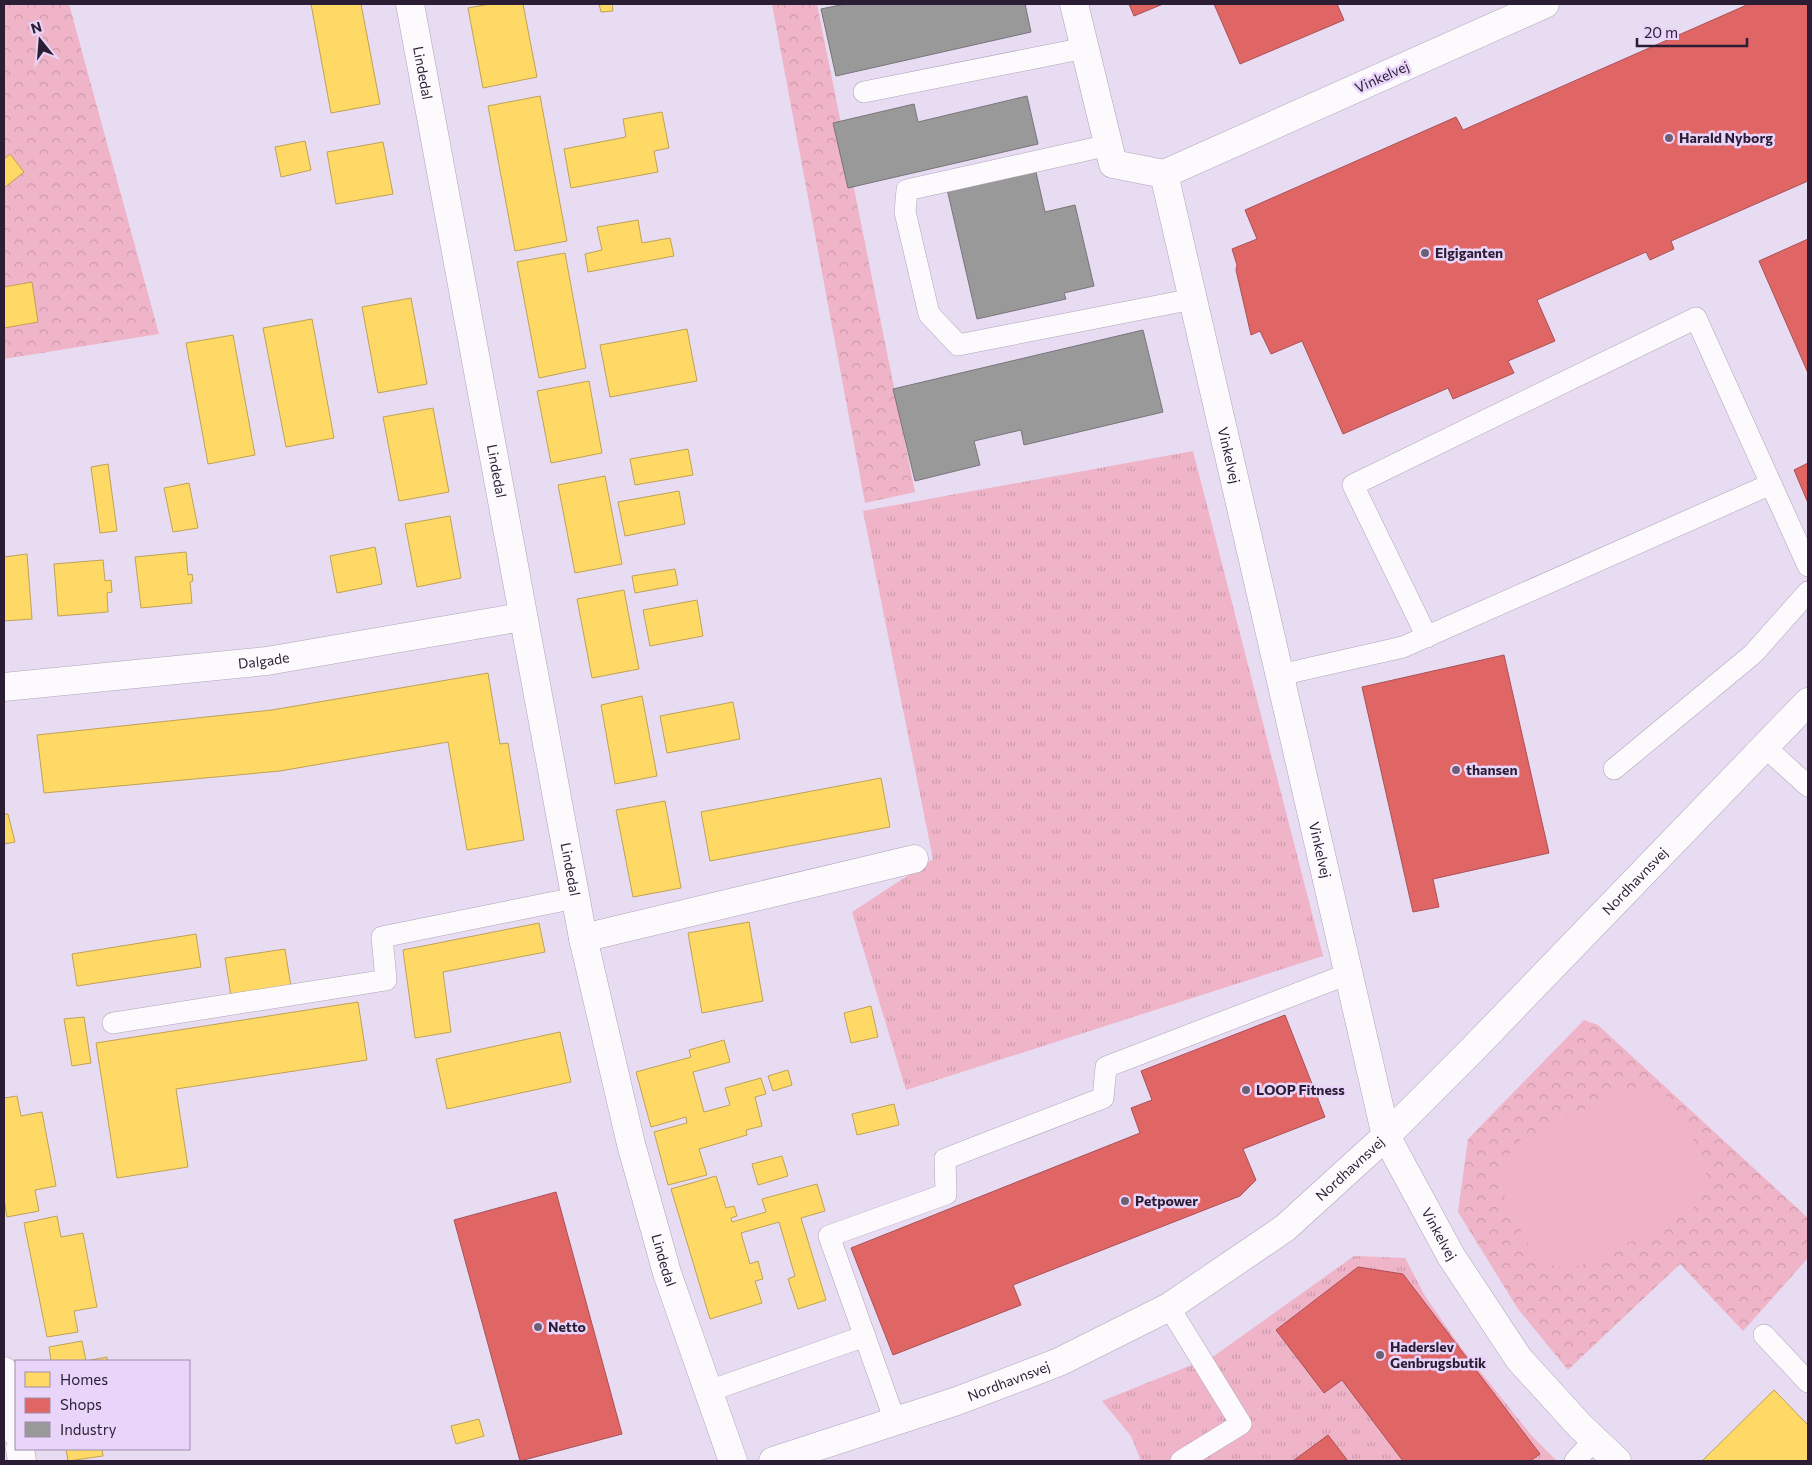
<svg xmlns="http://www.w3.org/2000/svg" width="1812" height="1465" font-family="Commissioner,sans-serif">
  <defs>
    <pattern id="grass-tufts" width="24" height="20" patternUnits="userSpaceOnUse" patternTransform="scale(1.25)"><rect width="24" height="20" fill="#efb4c7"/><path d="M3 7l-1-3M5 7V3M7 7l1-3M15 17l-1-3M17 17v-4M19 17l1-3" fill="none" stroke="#cd9aac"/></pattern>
    <pattern id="forest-crowns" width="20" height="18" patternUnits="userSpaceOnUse" patternTransform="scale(1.25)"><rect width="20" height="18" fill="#efb4c7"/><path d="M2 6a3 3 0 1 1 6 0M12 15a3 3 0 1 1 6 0" fill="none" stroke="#cd9aac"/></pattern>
  </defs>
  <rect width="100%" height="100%" fill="#e8dcf2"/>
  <!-- grass -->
  <path fill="url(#grass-tufts)" d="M1193,451L1323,956L906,1090L852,912L933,859L863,511Z
    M1354,1256L1405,1258L1425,1296L1457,1342L1531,1435L1557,1461H1141L1131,1436L1102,1401L1214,1356Z"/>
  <!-- forest -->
  <path fill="url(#forest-crowns)" d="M4,4H69L159,334L4,359Z
    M772,4H817L915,492L865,503Z
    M1584,1020L1598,1025L1808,1218V1258L1743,1331L1680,1264L1568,1370L1518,1309L1458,1212L1468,1139Z"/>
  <!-- garden -->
  <path fill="#efb4c7" d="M1641,1087C1651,1089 1661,1091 1669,1098C1680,1110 1706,1161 1707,1177C1707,1193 1698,1204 1688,1214L1582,1265C1541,1274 1533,1255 1517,1223C1500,1189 1490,1170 1521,1140L1626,1089Z"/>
  <!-- homes -->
  <path fill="#ffd966" stroke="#bfa157" d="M311,4H361L380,104L331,113Z
    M490,4H523L537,77L483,88L468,8Z
    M599,4H612L613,11L601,12Z
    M540,96L567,241L515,251L488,106Z
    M662,112L669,148L654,151L658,172L571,188L564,149L626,137L623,119Z
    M305,141L311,170L281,177L275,147Z
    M383,142L393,194L336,204L327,152Z
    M10,154L24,172L4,188V159Z
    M638,220L642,243L670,238L674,256L588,272L585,254L602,250L597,227Z
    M565,253L586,368L539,378L517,262Z
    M32,282L38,322L4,328V287Z
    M411,298L427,384L378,393L362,307Z
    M312,319L334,438L286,447L263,328Z
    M687,329L697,381L610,397L600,345Z
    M233,335L255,455L208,464L186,343Z
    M589,381L602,453L551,463L537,391Z
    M433,408L449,492L399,501L383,417Z
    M688,449L693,475L635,485L630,459Z
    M108,464L117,531L100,533L91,467Z
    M605,476L622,564L575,573L558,485Z
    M189,483L198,528L173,532L164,488Z
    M679,491L685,524L625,536L618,502Z
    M450,516L461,578L417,587L405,524Z
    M375,547L382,584L337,593L330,556Z
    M186,552L188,575L192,574L193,581L190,582L192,603L141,608L135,557Z
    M27,554L32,619L4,621V557Z
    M103,560L105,581L111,580L112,592L107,593L108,612L58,616L54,564Z
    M675,569L678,585L635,593L632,576Z
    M624,590L639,669L592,678L577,599Z
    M697,600L703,636L650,646L643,610Z
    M488,673L500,744L508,743L524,840L467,850L448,742L280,771L44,793L37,735L272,710Z
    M642,696L657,776L615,784L601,705Z
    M733,702L740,739L667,753L660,716Z
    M881,778L890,827L710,861L701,812Z
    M665,801L681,888L633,897L616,810Z
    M4,814H8L15,842L4,844Z
    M749,922L763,1001L702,1013L688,933Z
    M539,923L545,952L443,972L451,1032L415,1038L403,950Z
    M196,934L201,967L77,986L72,954Z
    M285,949L291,987L231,996L225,958Z
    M358,1002L367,1060L176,1089L188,1167L117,1178L96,1043Z
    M871,1006L878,1037L851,1043L844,1013Z
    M84,1017L91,1063L72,1066L64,1019Z
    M560,1032L571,1082L447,1109L436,1059Z
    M724,1040L730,1062L693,1072L704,1112L730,1105L725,1088L761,1078L766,1094L755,1097L762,1126L746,1130L747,1135L699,1149L707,1175L668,1185L654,1132L687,1123L686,1117L651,1127L636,1072L691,1057L689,1050Z
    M788,1070L792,1085L773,1091L768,1076Z
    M17,1096L21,1116L42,1112L56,1186L35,1190L39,1211L7,1217L4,1200V1098Z
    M894,1104L899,1125L857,1135L852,1114Z
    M782,1156L788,1176L758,1185L752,1164Z
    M716,1176L726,1208L734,1206L737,1216L731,1218L732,1222L766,1212L762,1199L817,1184L825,1211L801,1218L826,1300L798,1309L788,1279L795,1276L779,1222L741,1233L750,1264L758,1261L763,1279L755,1281L762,1303L710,1319L671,1189Z
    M57,1216L61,1237L83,1233L97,1307L74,1311L78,1332L47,1337L24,1223Z
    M82,1341L86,1361L107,1357V1361H51L49,1347Z
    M1774,1390L1808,1425V1461H1702Z
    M479,1419L484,1436L456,1444L451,1426Z
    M66,1449H102L103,1456L68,1461Z"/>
  <!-- shops -->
  <path fill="#e06666" stroke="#aa5057" d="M1129,4H1163L1134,16Z
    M1214,4H1337L1344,20L1240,64Z
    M1749,4H1808V181L1671,241L1674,249L1650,260L1646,252L1537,300L1555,341L1508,361L1514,373L1453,399L1448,388L1343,434L1302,341L1271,354L1260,331L1251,335L1236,270L1237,265L1232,249L1257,239L1245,210L1456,117L1463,130Z
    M1808,239V373L1759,261Z
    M1808,463V503L1794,470Z
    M1504,655L1549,853L1433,879L1439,907L1413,912L1362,687Z
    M1285,1015L1325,1117L1243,1149L1256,1180L1240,1196L1013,1285L1021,1305L893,1355L851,1248L1140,1133L1131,1108L1152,1100L1141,1071Z
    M556,1192L622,1434L520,1461L454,1220Z
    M1358,1267L1403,1274L1540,1454L1530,1461H1403L1342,1380L1324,1393L1276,1330Z
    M1328,1435L1348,1461H1293Z"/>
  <!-- industry -->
  <path fill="#999" stroke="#78747b" d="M845,4H1025L1031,32L836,76L821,9Z
    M1027,96L1038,144L848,188L833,123L914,104L918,122Z
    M1035,168L1045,212L1075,205L1094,286L1064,293L1066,299L977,319L947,189Z
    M1143,330L1163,412L1024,445L1021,430L974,441L980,465L915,481L893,389Z"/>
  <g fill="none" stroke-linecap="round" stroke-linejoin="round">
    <!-- lane casing -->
    <g stroke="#b0a4b9" stroke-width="22">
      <path id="lane" d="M864,92L1085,48
        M1109,145L907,190L905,212L929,314L958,345L1193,299
        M1427,637L1353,485L1696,318L1808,566
        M1280,675L1403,647L1771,484
        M1765,747L1808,786
        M1614,769L1753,654L1808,592
        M113,1023L386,980L382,937L575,898
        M1169,1307L1241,1424L1181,1461
        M1764,1335L1808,1382
        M709,1391L865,1336
        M895,1421L829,1236L946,1194L945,1159L1103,1098L1106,1067L1348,974
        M1575,1461L1594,1440"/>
    </g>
    <!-- street casing -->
    <g stroke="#b0a4b9" stroke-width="29">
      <g id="street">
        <path id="s1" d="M410,4L583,938L631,1144L667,1273L733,1461"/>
        <path d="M1074,4L1113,164L1164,174"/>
        <path id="s2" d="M1545,4L1164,174L1386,1136L1451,1256L1519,1359L1580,1426L1617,1461"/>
        <path id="s3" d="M4,687L267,661L522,617"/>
        <path d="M583,938L914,859"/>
        <path d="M4,1371L16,1432"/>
        <path d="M20,1449L22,1461"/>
      </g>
    </g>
    <!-- secondary casing -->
    <g stroke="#b0a4b9" stroke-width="29">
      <g id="secondary">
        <path id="s4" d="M773,1461L957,1401L1059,1362L1169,1307L1285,1228L1386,1136L1474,1048L1808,702"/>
      </g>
    </g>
    <!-- lane -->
    <use href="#lane" stroke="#fcfafd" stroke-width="21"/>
    <!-- street -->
    <use href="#street" stroke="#fcfafd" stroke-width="28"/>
    <!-- secondary -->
    <use href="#secondary" stroke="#fcfafd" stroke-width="28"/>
  </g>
  <!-- markers -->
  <g fill="#6d6076" stroke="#e9d4fa" stroke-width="2">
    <circle cx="1669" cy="138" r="5"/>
    <circle cx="1425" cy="253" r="5"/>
    <circle cx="1456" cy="770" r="5"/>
    <circle cx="1246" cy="1090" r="5"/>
    <circle cx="1125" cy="1201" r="5"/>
    <circle cx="538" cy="1327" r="5"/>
    <circle cx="1380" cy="1355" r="5"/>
  </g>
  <g text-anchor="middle" stroke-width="5" stroke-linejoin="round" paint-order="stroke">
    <!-- street labels -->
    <g font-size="14" fill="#2b1d34" stroke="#e9d4fa">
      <text dy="5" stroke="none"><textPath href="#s1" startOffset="70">Lindedal</textPath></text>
      <text transform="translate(1382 77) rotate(-24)" y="5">Vinkelvej</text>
      <text dy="5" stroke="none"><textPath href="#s2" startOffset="706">Vinkelvej</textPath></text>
      <text dy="5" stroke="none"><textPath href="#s1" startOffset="475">Lindedal</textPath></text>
      <text dy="5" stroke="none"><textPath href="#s3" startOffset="261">Dalgade</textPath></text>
      <text dy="5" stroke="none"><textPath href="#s2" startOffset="1111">Vinkelvej</textPath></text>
      <text dy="5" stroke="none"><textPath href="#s1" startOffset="880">Lindedal</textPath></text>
      <text dy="5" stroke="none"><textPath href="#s4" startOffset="1059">Nordhavnsvej</textPath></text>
      <text dy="5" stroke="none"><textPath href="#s4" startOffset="654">Nordhavnsvej</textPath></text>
      <text dy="5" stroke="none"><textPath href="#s2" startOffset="1516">Vinkelvej</textPath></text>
      <text dy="5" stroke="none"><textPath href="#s1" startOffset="1282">Lindedal</textPath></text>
      <text dy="5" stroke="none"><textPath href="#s4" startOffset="249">Nordhavnsvej</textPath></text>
    </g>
    <!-- poi labels -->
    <g font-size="14" font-weight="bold" fill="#2b1d34" stroke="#e9d4fa" text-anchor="start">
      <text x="1679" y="143">Harald Nyborg</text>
      <text x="1435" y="258">Elgiganten</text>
      <text x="1466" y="775">thansen</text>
      <text x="1256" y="1095">LOOP Fitness</text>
      <text x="1135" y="1206">Petpower</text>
      <text x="548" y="1332">Netto</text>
      <text x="1390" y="1352">Haderslev<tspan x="1390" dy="16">Genbrugsbutik</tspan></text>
    </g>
  </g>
  <!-- border -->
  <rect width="1812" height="1465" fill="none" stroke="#2b1d34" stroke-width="10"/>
  <!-- legend -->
  <rect x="15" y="1360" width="175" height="90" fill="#e9d4fa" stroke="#9d8bab"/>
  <rect x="25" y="1372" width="25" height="15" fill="#ffd966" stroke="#9d8bab"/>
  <text x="60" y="1385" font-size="15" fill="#2b1d34">Homes</text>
  <rect x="25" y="1398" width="25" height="15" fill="#e06666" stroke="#9d8bab"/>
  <text x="60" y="1410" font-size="15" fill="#2b1d34">Shops</text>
  <rect x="25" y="1422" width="25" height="15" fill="#999999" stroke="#9d8bab"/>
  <text x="60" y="1435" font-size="15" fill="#2b1d34">Industry</text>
  <!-- north arrow -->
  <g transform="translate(40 40) rotate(343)" stroke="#e9d4fa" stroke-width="4" paint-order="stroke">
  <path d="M0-4L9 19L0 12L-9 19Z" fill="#2b1d34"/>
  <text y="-8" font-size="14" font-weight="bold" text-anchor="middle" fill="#2b1d34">N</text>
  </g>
  <!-- scale -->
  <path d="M1637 38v8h110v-8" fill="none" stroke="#2b1d34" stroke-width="2.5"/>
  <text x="1644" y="38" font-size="15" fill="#2b1d34" stroke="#e9d4fa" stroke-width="4" paint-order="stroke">20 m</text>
</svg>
